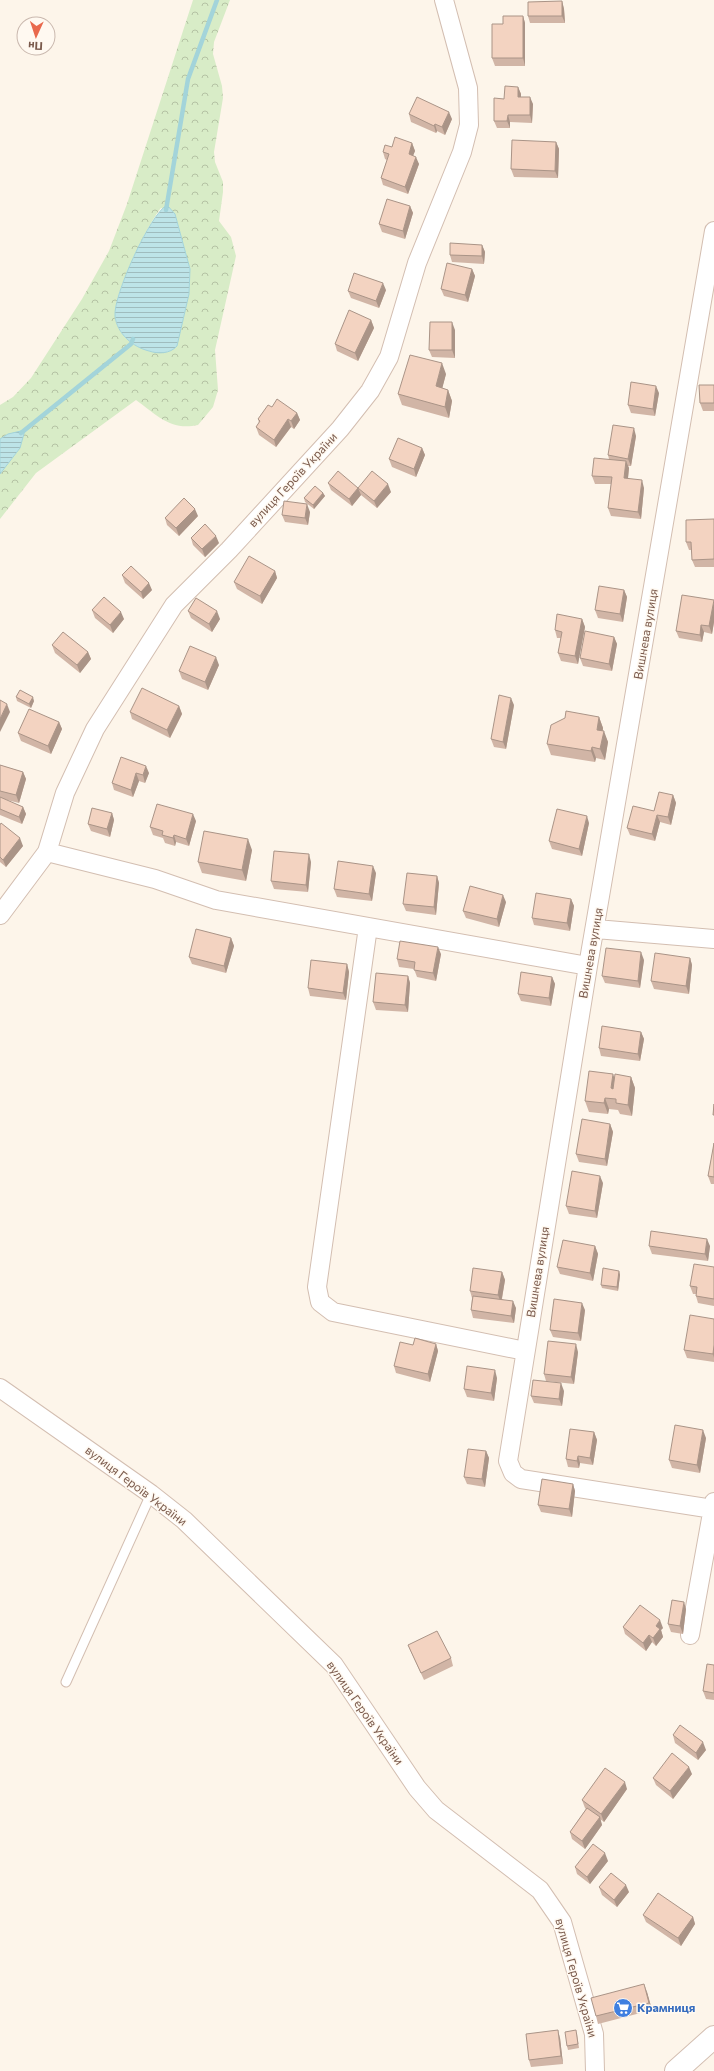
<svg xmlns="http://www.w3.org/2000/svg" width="714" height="2071" font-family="Commissioner,sans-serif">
  <defs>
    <pattern id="forest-crowns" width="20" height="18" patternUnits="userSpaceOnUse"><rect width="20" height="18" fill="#d8ecc7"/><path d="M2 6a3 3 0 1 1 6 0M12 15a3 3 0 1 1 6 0" fill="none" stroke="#b4c2a4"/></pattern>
    <pattern id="water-rules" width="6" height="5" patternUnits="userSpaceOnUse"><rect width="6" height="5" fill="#bde4e8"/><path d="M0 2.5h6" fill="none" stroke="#9fbcbe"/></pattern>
  </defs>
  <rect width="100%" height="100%" fill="#fdf5ea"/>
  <!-- forest -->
  <path fill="url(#forest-crowns)" fill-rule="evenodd" d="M193,0H230L214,42L213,54L222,86L223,98L214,152L215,162L223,182V192L219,221L231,237L236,256L215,350L218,390L213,407L198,425C170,431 157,415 136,400L36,473L0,519V474L20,448L8,434L0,439V405L13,397L31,378L82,299L109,251L127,204ZM161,208L175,214L190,269L189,294L177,346C170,354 158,354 149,351C133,347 117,334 115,316C113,295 147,225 161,208Z"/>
  <!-- water -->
  <path fill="url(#water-rules)" stroke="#a3d4da" d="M167,205L175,214L190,269L189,294L177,346C170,354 158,354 149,351C133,347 117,334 115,316C113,296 150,214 167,205Z
    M25,430L20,448L0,474V439L8,434Z"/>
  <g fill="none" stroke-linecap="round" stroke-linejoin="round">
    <!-- stream -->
    <path stroke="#a3d4da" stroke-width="4.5" d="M166,210L188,79L217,0
      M21,433L131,344L133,339"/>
    <!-- service casing -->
    <g stroke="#d3beb1" stroke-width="11">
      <path id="service" d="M66,1682L151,1494"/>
    </g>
    <!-- minor casing -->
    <g stroke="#d3beb1" stroke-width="20">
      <path id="minor" d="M47,852L155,879L216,900L588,966
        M0,915L47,852L65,793L95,729L174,605L229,550L340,429L370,391L389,357L417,263L462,152L469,125L468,88L444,0
        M368,927L317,1287L320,1302L333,1312L525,1351
        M596,929L714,939
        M0,1388L151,1494L184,1520L334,1665L417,1788L436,1810L540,1890L562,1922L594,2034L595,2071
        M713,1509L521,1479L513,1473L508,1461L588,966L714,231
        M690,1635L714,1502"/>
    </g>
    <!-- tertiary casing -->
    <g stroke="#d3beb1" stroke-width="24">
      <path id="tertiary" d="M676,2071L714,2037"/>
    </g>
    <!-- service -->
    <use href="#service" stroke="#fff" stroke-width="9"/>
    <!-- minor -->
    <use href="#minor" stroke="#fff" stroke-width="18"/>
    <!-- tertiary -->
    <use href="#tertiary" stroke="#fff" stroke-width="22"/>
  </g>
  <!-- wall -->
  <path fill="#d1b5a6" d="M562,1L564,9L565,23H530L528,16Z
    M523,16L525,23V66H495L492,58Z
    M518,87L521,94V97L533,104L532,123L510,122V128H497L494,121L504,99Z
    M409,114L452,119L445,135L437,131L436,133L411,122Z
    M556,142L559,149L558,178L514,177L511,169Z
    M412,143L415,151L413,155L419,164L408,194L383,185L381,178L387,160L385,159L383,152L392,147Z
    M410,206L413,213L405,239L382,232L379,224Z
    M482,245L485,252L484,264L452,262L450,255Z
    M472,269L475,276L468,302L444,296L441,289Z
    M386,290L379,308L351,298L348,291Z
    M371,320L374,328L358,361L337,351L335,344Z
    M455,330V358L432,357L429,350Z
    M446,374L442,388L448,390L452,401L449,418L402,405L398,394Z
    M714,385V411H703L700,403Z
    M659,393L655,416L631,413L628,405Z
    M272,407L297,413L300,420L294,429L291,427L276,447L259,435L256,427L259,423L258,419Z
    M636,436L631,466H628L629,468L628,479L644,488L641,519L611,516L608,508L611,484H595L592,476L609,459L608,455Z
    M422,448L425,455L416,477L392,467L389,459Z
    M328,483L358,488L391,492L377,508L361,495L352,506L331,490Z
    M323,493L325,496L314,509L305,502L304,498Z
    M310,512L308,525L285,522L282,515Z
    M198,516L179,536L167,525L165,518Z
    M714,519V567H695L692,560V550H689L686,542Z
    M191,538L219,543L205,557L193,545Z
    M275,571L277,578L262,604L237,589L234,582Z
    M122,575L152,590L143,599L125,583Z
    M624,590L627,597L623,622L598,618L595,610Z
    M714,600V622L712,634L704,632L702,642L679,638L676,631Z
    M92,610L124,619L113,633L95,618Z
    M188,611L220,619L212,632L191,618Z
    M582,619L585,627L578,664L561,661L558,653L561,638H557L555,630Z
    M614,637L617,644L612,671L583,666L580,658Z
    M52,645L88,652L91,659L80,673L55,653Z
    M219,665L208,690L182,679L179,671Z
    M16,697L34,701L31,708L17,701Z
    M514,705L506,749L494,747L491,739Z
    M179,706L182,714L170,738L132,719L130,712Z
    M599,717L603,728V731L608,742L605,760L596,758L595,762L551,755L547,744Z
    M59,722L62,729L51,754L21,741L18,733Z
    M121,757L149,773L145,783L139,781L133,797L114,790L112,783Z
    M0,765L23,772L26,779L19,803L3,799L23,807L26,814L22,824L0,815Z
    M673,795L676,803L671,825L660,822L655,841L630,835L627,828L654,811Z
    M112,813L114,820L110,837L91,831L88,824Z
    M196,821L189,846L176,842L175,846L165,843L163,838L153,835L150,827Z
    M589,823L582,856L552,849L549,841Z
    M0,825L23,846L6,867L0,862Z
    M252,850L246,881L202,873L198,862Z
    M311,862L308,892L274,889L271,881Z
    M376,873L372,901L337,897L334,889Z
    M437,876L439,883L436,915L406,911L403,904Z
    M571,899L574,906L570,931L534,925L532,918Z
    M506,902L499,927L466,918L463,911Z
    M231,938L234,946L226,973L192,964L189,957Z
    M441,954L436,981L417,977L414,969L399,967L397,959Z
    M690,958L692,965L689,994L654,989L651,981Z
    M644,960L640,988L605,983L602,976Z
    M347,964L349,972L346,1000L310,996L308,988Z
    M408,976L410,983L408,1012L376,1010L373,1002Z
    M552,977L555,984L551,1006L521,1001L518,994Z
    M641,1032L644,1039L640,1061L601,1056L599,1048Z
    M631,1077L635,1088L632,1116L620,1114L618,1110L609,1109L608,1114L589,1112L585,1101L614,1078Z
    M610,1124L613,1132L607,1166L579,1162L576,1154Z
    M714,1143V1184H711L708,1176Z
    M603,1183L597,1218L569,1214L566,1206Z
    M595,1246L598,1254L593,1281L560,1274L557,1267Z
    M649,1246H710L708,1261L652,1254Z
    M714,1267V1306L698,1303L696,1296V1294H693L690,1286Z
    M619,1271L620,1275L618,1291L602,1288L601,1285Z
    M502,1272L505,1280L502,1299L516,1308L514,1323L473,1318L471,1310L472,1298L470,1291Z
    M585,1310L581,1341L553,1337L550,1330Z
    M714,1319V1362L687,1358L684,1350Z
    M436,1344L438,1351L430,1382L396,1373L394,1366L413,1345Z
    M578,1352L574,1384L546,1381L544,1374Z
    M497,1378L494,1401L467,1397L464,1389Z
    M564,1391L562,1406L534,1403L531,1396Z
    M594,1432L597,1440L593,1465L580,1463L579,1468L568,1467L566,1459Z
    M706,1438L700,1473L672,1468L669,1460Z
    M486,1451L489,1458L485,1487L467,1484L464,1477Z
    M573,1484L575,1491L572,1517L541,1512L538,1505Z
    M686,1609L683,1634L671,1632L668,1624Z
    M623,1627L663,1628L661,1630L663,1637L656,1646L652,1642L646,1651L625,1634Z
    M408,1645L451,1658L453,1666L424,1680L411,1652Z
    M714,1665V1700L706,1699L703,1691Z
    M673,1735L706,1750L698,1760L675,1743Z
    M692,1774L673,1799L656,1785L653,1778Z
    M627,1789L604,1822L600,1819L602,1825L585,1849L572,1839L570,1832L586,1809L585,1808L582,1800Z
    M608,1861L590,1884L577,1874L575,1867Z
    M599,1887L629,1892L617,1907L602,1895Z
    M643,1915L693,1917L695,1924L681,1946L646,1922Z
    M647,1992L652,2010L598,2024L596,2016Z
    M577,2034L579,2048L568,2050L567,2046Z
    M560,2038L563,2064L531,2067L529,2060Z"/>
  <!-- shaded-wall -->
  <path fill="#aa9487" d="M562,1L564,9L565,23L562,16Z
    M523,16L525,23V66L523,58Z
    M518,87L521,94V104L518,97Z
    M530,97L533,104L532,123L530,115Z
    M449,112L452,119L445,135L442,127Z
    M508,115L510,122V128L507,121Z
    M435,124L437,131L436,133L434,126Z
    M556,142L559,149L558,178L555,171Z
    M412,143L415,151L411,161L409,154Z
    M416,157L419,164L408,194L405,187Z
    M410,206L413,213L405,239L403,231Z
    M482,245L485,252L484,264L482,256Z
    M472,269L475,276L468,302L465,295Z
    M383,283L386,290L379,308L376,301Z
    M371,320L374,328L358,361L355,353Z
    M452,322L455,330V358L452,350Z
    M442,363L446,374L440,397L436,386Z
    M656,386L659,393L655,416L653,409Z
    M448,390L452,401L449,418L445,407Z
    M297,413L300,420L294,429L291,421Z
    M288,419L291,427L276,447L274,440Z
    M634,428L636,436L631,466L628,459Z
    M422,448L425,455L416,477L414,469Z
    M626,461L629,468L627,486L624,478Z
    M642,480L644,488L641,519L638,512Z
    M388,484L391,492L377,508L374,501Z
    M358,488L361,495L352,506L349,499Z
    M323,493L325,496L314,509L313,505Z
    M307,504L310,512L308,525L305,518Z
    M195,509L198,516L179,536L176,528Z
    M216,536L219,543L205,557L202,549Z
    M275,571L277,578L262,604L260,596Z
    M149,583L152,590L143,599L141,592Z
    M624,590L627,597L623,622L620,614Z
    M714,600V622L712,634L709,626Z
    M217,611L220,619L212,632L209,624Z
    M121,612L124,619L113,633L110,625Z
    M582,619L585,627L578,664L575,656Z
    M701,625L704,632L702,642L700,635Z
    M614,637L617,644L612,671L609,664Z
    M88,652L91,659L80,673L77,665Z
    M216,657L219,665L208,690L205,682Z
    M33,697L34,701L31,708L29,704Z
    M511,698L514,705L506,749L503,742Z
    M7,704L10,712L0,732V719Z
    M179,706L182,714L170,738L167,730Z
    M599,717L603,728L601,741L597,730Z
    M59,722L62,729L51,754L48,746Z
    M604,731L608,742L605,760L600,749Z
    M592,747L596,758L595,762L591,751Z
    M146,766L149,773L145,783L143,775Z
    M23,772L26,779L19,803L16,795Z
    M136,773L139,781L133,797L131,790Z
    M673,795L676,803L671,825L668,817Z
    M23,807L26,814L22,824L19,817Z
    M112,813L114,820L110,837L107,829Z
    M193,814L196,821L189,846L186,839Z
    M657,815L660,822L655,841L652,834Z
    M587,816L589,823L582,856L579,849Z
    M174,835L176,842L175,846L173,838Z
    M20,838L23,846L6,867L3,860Z
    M248,839L252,850L246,881L242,870Z
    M309,854L311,862L308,892L306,885Z
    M373,866L376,873L372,901L369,894Z
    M437,876L439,883L436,915L434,907Z
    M503,895L506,902L499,927L497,919Z
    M571,899L574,906L570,931L567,923Z
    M231,938L234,946L226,973L224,966Z
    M438,947L441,954L436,981L433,973Z
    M641,952L644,960L640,988L638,981Z
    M690,958L692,965L689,994L686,986Z
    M347,964L349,972L346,1000L343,993Z
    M408,976L410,983L408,1012L405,1005Z
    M552,977L555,984L551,1006L549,998Z
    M641,1032L644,1039L640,1061L638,1054Z
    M613,1074L617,1085L615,1099L611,1088Z
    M631,1077L635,1088L632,1116L628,1105Z
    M605,1098L609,1109L608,1114L604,1103Z
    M610,1124L613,1132L607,1166L605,1159Z
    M600,1176L603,1183L597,1218L595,1211Z
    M707,1239L710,1246L708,1261L705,1254Z
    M595,1246L598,1254L593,1281L590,1273Z
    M619,1271L620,1275L618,1291L617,1287Z
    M502,1272L505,1280L501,1303L498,1295Z
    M513,1301L516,1308L514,1323L511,1316Z
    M582,1303L585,1310L581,1341L578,1333Z
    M436,1344L438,1351L430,1382L428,1374Z
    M576,1344L578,1352L574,1384L571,1377Z
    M714,1345V1358L713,1354Z
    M495,1370L497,1378L494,1401L491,1393Z
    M561,1383L564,1391L562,1406L559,1399Z
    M703,1430L706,1438L700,1473L697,1465Z
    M594,1432L597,1440L593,1465L590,1458Z
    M486,1451L489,1458L485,1487L482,1479Z
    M578,1456L580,1463L579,1468L577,1461Z
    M573,1484L575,1491L572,1517L569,1509Z
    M684,1602L686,1609L683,1634L680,1626Z
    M660,1620L663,1628L661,1630L663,1637L656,1646L653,1638L656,1626Z
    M649,1635L652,1642L646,1651L643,1643Z
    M703,1742L706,1750L698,1760L696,1753Z
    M689,1767L692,1774L673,1799L670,1791Z
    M625,1782L627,1789L604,1822L601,1814Z
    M600,1817L602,1825L585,1849L582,1841Z
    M605,1853L608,1861L590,1884L587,1877Z
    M626,1885L629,1892L617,1907L614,1900Z
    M693,1917L695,1924L681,1946L678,1938Z
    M644,1984L647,1992L652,2010L649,2003Z
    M558,2030L560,2038L563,2064L561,2056Z"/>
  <!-- building -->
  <path fill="#f3d3c1" stroke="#aa9487" d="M562,1V16H528V2Z
    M503,16H523V58H492V24H503Z
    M505,86L518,87V97H530V115H508L507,121H494V98L504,99Z
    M417,97L449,112L442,127L435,124L434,126L409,114Z
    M395,137L412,143L409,154L416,157L405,187L381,178L389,154L383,152L385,145L392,147Z
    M512,140L556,142L555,171L511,169Z
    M387,199L410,206L403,231L379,224Z
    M450,243L482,245V256L450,255Z
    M447,263L472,269L465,295L441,289Z
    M354,273L383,283L376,301L348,291Z
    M349,310L371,320L355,353L335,344Z
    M430,322H452V350H429Z
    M410,355L442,363L436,386L448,390L445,407L398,394Z
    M631,382L656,386L653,409L628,405Z
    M699,385H714V403H700Z
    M277,399L297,413L291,421L288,419L274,440L256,427L260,421L258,419L268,405L272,407Z
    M613,425L634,428L628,459L608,455Z
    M398,438L422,448L414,469L389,459Z
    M594,458L626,461L624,478L642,480L638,512L608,508L612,477L592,476Z
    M338,471L358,488L349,499L328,483Z
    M372,471L388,484L374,501L358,488Z
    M315,486L323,493L313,505L304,498Z
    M184,498L195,509L176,528L165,518Z
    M284,501L307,504L305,518L282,515Z
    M714,519V559L692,560L691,542H686V520Z
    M205,524L216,536L202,549L191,538Z
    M249,556L275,571L260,596L234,582Z
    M131,566L149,583L141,592L122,575Z
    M599,586L624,590L620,614L595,610Z
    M682,595L714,600L709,626L701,625L700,635L676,631Z
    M104,597L121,612L110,625L92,610Z
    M196,598L217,611L209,624L188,611Z
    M557,614L582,619L575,656L558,653L562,632L555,630Z
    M585,631L614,637L609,664L580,658Z
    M63,632L88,652L77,665L52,645Z
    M190,646L216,657L205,682L179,671Z
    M142,688L179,706L167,730L130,712Z
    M20,690L33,697L29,704L16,697Z
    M499,695L511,698L503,742L491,739Z
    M0,700L7,704L0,719Z
    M29,709L59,722L48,746L18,733Z
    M566,711L599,717L597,730L604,731L600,749L592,747L591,751L547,744L551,725L565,718Z
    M121,757L146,766L143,775L136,773L131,790L112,783Z
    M0,765L23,772L16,795L0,791Z
    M659,792L673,795L668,817L657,815L652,834L627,828L633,806L654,811Z
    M0,797L23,807L19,817L0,809Z
    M157,804L193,814L186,839L174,835L173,838L162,835L163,831L150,827Z
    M92,808L112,813L107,829L88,824Z
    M557,809L587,816L579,849L549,841Z
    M1,823L20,838L3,860L0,857V825Z
    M204,831L248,839L242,870L198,862Z
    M274,851L309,854L306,885L271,881Z
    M338,861L373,866L369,894L334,889Z
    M407,873L437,876L434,907L403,904Z
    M470,886L503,895L497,919L463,911Z
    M536,893L571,899L567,923L532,918Z
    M196,929L231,938L224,966L189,957Z
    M400,941L438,947L433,973L414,970L415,962L397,959Z
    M606,948L641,952L638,981L602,976Z
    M655,953L690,958L686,986L651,981Z
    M311,960L347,964L343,993L308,988Z
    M521,972L552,977L549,998L518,994Z
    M376,973L408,976L405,1005L373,1002Z
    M602,1026L641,1032L638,1054L599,1048Z
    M589,1071L613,1074L611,1088L613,1089L615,1074L631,1077L628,1105L616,1103V1099L605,1098L604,1103L585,1101Z
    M714,1104V1115H713Z
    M582,1119L610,1124L605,1159L576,1154Z
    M714,1143V1177L708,1176Z
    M572,1171L600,1176L595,1211L566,1206Z
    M651,1231L707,1239L705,1254L649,1246Z
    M563,1240L595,1246L590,1273L557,1267Z
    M694,1264L714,1267V1299L696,1296L697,1287L690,1286Z
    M473,1268L502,1272L498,1295L470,1291Z
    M603,1268L619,1271L617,1287L601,1285Z
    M473,1296L513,1301L511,1316L471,1310Z
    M554,1299L582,1303L578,1333L550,1330Z
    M690,1315L714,1319V1345L713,1354L684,1350Z
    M415,1338L436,1344L428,1374L394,1366L400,1342L413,1345Z
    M548,1341L576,1344L571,1377L544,1374Z
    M467,1366L495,1370L491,1393L464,1389Z
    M533,1380L561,1383L559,1399L531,1396Z
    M675,1425L703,1430L697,1465L669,1460Z
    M570,1429L594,1432L590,1458L578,1456L577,1461L566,1459Z
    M468,1449L486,1451L482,1479L464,1477Z
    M542,1479L573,1484L569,1509L538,1505Z
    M672,1600L684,1602L680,1626L668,1624Z
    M640,1605L660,1620L656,1626L660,1629L653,1638L649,1635L643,1643L623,1627Z
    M437,1631L451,1658L421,1673L408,1645Z
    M707,1664L714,1665V1693L703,1691Z
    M680,1725L703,1742L696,1753L673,1735Z
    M672,1753L689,1767L670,1791L653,1778Z
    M605,1768L625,1782L601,1814L582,1800Z
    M587,1808L600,1817L582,1841L570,1832Z
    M593,1844L605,1853L587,1877L575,1867Z
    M611,1873L626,1885L614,1900L599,1887Z
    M658,1893L693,1917L678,1938L643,1915Z
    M644,1984L649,2003L596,2016L591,1998Z
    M558,2030L561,2056L529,2060L526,2034Z
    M576,2030L578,2044L567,2046L565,2032Z"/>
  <!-- icons -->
  <defs>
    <g id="supermarket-disc" transform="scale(1)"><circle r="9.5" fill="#3f7fe0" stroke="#fff9f1"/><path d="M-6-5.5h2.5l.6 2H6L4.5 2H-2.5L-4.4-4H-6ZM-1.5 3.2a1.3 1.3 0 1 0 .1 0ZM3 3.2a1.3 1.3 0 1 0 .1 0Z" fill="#fff"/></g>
  </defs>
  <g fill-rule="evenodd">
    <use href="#supermarket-disc" x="623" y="2008"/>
  </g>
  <g text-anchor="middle" stroke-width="3" stroke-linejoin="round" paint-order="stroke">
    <!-- street labels -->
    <g font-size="12" fill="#7a5a4c" stroke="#fff9f1">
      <text transform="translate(293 480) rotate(-47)" y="4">вулиця Героїв України</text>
      <text transform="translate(646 634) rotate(-80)" y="4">Вишнева вулиця</text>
      <text transform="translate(591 953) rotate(-80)" y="4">Вишнева вулиця</text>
      <text transform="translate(538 1272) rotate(-81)" y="4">Вишнева вулиця</text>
      <text transform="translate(136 1486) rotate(37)" y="4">вулиця Героїв України</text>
      <text transform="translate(365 1713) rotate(55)" y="4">вулиця Героїв України</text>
      <text transform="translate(576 1978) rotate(74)" y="4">вулиця Героїв України</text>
    </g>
    <!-- shop labels -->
    <g font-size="12" font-weight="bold" fill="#366cbe" stroke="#fff9f1" text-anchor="start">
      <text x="637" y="2012">Крамниця</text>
    </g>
  </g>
  <!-- north arrow -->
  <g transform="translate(36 36) rotate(183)"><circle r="19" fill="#fff9f1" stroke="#cab9af"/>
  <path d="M0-3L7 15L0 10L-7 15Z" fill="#e9694d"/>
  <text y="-6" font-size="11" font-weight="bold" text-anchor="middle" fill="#7a5a4c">Пн</text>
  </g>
</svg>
